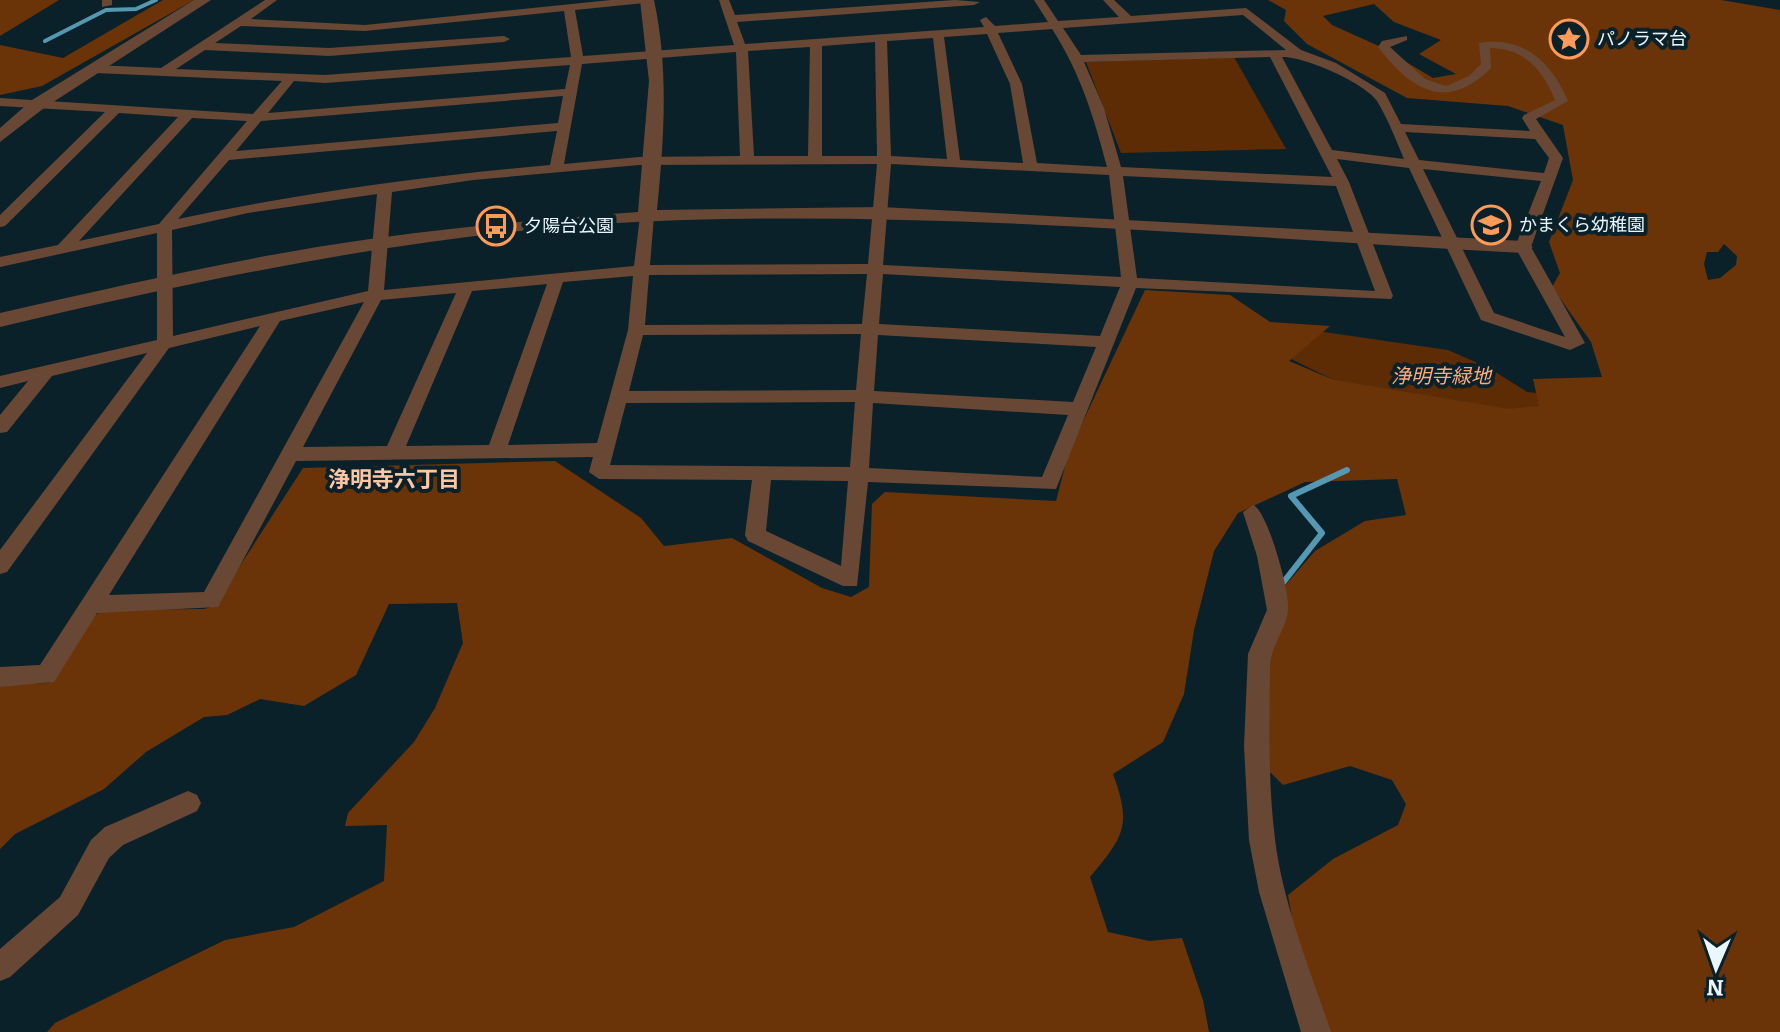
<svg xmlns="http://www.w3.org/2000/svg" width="1780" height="1032" font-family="Bitter,'Noto Sans JP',serif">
  <rect width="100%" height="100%" fill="#0b212a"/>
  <!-- green -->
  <path fill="#5d2c04" d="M1234,57L1286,149L1121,153L1086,62Z
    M1310,330L1448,350L1489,368L1527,392L1578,397L1604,442L1342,384L1281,354Z"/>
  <!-- forest -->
  <path fill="#6b3408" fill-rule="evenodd" d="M0,0H59L0,36Z
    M163,0H194L42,86L0,95V45L63,58Z
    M1268,0H1721L1780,10V1032H1312L1288,895L1333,859L1398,825L1406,804L1392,780L1350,766L1283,785L1261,763L1276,596L1315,551L1365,521L1406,515L1397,479L1305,482L1238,513L1214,551L1194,630L1184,694L1163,742L1113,774C1132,826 1124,836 1090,877L1108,932L1149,941L1182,938L1203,1000L1209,1032H47L55,1023L225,940L294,927L384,881L387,825L345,826L348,813L414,742L435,708L463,643L457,603L389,604L356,675L304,706L260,699L227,715L204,717L146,752L104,789L15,834L0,849V685L49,683L94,616L103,610L204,609L214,606L303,468L555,461L641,518L664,546L732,538L822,588L851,597L869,587L872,504L885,492L1056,501L1069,451L1145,290L1230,295L1270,322L1330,326L1289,361L1334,380L1508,409L1539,406L1533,379L1602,377L1591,342L1552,287L1560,273L1549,242L1573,180L1563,125L1508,106L1407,98L1307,44L1284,21L1286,10ZM1374,4L1394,22L1441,40L1419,54L1456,74L1433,78L1381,47L1332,25L1323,16ZM1724,244L1737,256L1736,265L1720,278L1708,280L1704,264L1707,252H1718Z"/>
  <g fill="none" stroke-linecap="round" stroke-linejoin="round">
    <!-- stream-far1 -->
    <path stroke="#5598b1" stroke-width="4" d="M45,41L106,10L136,9L156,0"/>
    <!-- stream -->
    <path stroke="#5598b1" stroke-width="6" d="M1282,584L1322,533L1291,496L1347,470"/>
    <!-- minor -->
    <path fill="#684835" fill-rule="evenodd" d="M102,0H112V5L102,7Z
      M265,0H277L251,19L365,25L611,0H649L644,3L575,10L583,56L734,45L719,0H729L735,15L955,0L980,2L974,5L737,22L745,44L984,27L980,20L986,17L995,26L1048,22L1034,0H1044L1058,21L1119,17L1103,0H1114L1131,16L1246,8L1301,50L1336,63L1385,93L1401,124L1530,131L1522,118L1524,115L1555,100C1543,70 1524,48 1490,48L1491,68C1447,112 1412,91 1378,47L1382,41L1407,36V40L1390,47L1425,79L1446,86L1469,76L1481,64L1479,43C1524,35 1552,63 1568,101L1536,119L1563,158L1531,247L1585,343L1570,350L1481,320L1409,168L1337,159L1349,182L1393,296L1391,299L1136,288L1056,489L868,482L857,586H843L748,541L745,535L752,480L599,479L589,472L593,457L296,461L218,607L97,613L54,682L0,687V667L40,665L260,326L169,348L7,572L0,574V550L147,353L52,376L7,432L0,433V415L28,381L0,388V376L157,340V233L0,267V257L58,245L178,117L119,113L5,226L0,227V215L105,112L0,106V98L253,114L282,81L95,73L89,69L95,65L161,68ZM564,11L571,57L325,75L176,69L205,50L329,56L504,42L510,39L504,36L329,48L215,43L241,26L365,31ZM1243,15L1286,50L1081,55L1063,28ZM1052,29C1080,72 1094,117 1107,167L1037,163L1022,84L998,33ZM987,34L1010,84L1023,163L960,160L944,37ZM933,38L947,159L891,156L887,41ZM875,42L877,156H822V46ZM810,47L808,156H754L748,51ZM736,52L740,156L639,157L564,164L582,64ZM1270,57L1332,177L1121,167L1104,108L1084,62ZM1282,57C1304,56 1365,83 1377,101C1388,119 1396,140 1404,159L1332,150ZM570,65L565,89L268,113L294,81L325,83ZM563,96L558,123L236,151L261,121ZM192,118L247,121L159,224L79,241ZM557,131L550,165C425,176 301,193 178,219L229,160ZM1405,132L1535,139L1549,158L1544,173L1419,160ZM877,164L868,264L650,265L654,216L647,212L640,216L634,266L384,290L392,192L473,180L639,165ZM891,164L1109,175L1121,277L883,265ZM1423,169L1541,181L1515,247L1565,337L1494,313ZM1123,176L1336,186L1375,291L1137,278ZM377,194L368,291L173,336L172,230L248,213ZM867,274L862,324L645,325L649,275ZM883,274L1120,287L1100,336L879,324ZM633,276L628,330L597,443L508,445L563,282ZM547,284L489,445L406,446L472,291ZM456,293L387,446L303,447L381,300ZM364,302L204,592L109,595L280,321ZM861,334L856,390L629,391L643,335ZM878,335L1096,347L1073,402L874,391ZM855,402L850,467L610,465L626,403ZM873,403L1068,415L1042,477L869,468ZM771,480L848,481L841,566L766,531Z
      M1253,505C1267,509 1291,594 1288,611C1285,631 1270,647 1270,668C1269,725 1268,782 1275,839C1283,905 1310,969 1331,1032H1301L1259,892L1249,840L1244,746L1248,654L1267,610L1257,556L1243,512Z
      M188,791L197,795L201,803L197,811L123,845L109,858L78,915L10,977L0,981V949L60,897L91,840L105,827Z"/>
    <!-- tertiary -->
    <path fill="#684835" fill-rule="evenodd" d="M194,0H211L44,108L0,142V128L32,100Z
      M640,0H654C669,70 664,139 657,210L881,207L1523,241L1533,247L1523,253C1244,238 963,212 684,220C453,226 224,274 0,327V313C105,289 210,265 317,247C423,230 531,220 638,212L649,81Z"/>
  </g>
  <!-- icons -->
  <defs>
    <g id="sight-ring" transform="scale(2)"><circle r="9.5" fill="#0b212a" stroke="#ff9b59" stroke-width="1.5"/><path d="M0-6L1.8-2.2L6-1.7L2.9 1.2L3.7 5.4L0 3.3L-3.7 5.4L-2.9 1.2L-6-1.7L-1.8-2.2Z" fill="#ff9b59"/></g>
    <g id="school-ring" transform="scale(2)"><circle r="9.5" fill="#0b212a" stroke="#ff9b59" stroke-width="1.5"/><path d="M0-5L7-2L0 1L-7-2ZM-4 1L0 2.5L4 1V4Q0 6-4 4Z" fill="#ff9b59"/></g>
    <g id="bus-ring" transform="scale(2)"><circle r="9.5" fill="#0b212a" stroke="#ff9b59" stroke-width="1.5"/><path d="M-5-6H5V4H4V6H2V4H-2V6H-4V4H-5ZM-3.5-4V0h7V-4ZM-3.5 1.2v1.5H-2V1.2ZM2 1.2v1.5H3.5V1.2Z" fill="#ff9b59"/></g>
  </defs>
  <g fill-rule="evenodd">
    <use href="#sight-ring" x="1569" y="39"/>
    <use href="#school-ring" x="1491" y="225"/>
    <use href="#bus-ring" x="496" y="226"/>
  </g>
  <g text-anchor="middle" stroke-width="8" stroke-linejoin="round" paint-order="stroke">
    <!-- far-poi labels -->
    <g font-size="18" fill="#eaf7fe" stroke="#0b212a" text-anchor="start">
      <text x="1597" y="45">パノラマ台</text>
      <text x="1519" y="231">かまくら幼稚園</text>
      <text x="524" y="232">夕陽台公園</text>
    </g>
    <!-- park labels -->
    <g font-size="20" font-style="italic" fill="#feac79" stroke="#0b212a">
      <text x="1441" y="383">浄明寺緑地</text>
    </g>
    <!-- neighbourhood labels -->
    <g font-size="22" font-weight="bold" fill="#ffc6a3" stroke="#0b212a">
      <text x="394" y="487">浄明寺六丁目</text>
    </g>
  </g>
  <!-- north arrow -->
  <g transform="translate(1716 968) rotate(182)" stroke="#0b212a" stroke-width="6" paint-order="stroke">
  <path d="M0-6L14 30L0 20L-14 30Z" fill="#eaf7fe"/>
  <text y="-12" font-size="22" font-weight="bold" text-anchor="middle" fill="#eaf7fe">N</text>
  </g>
</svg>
